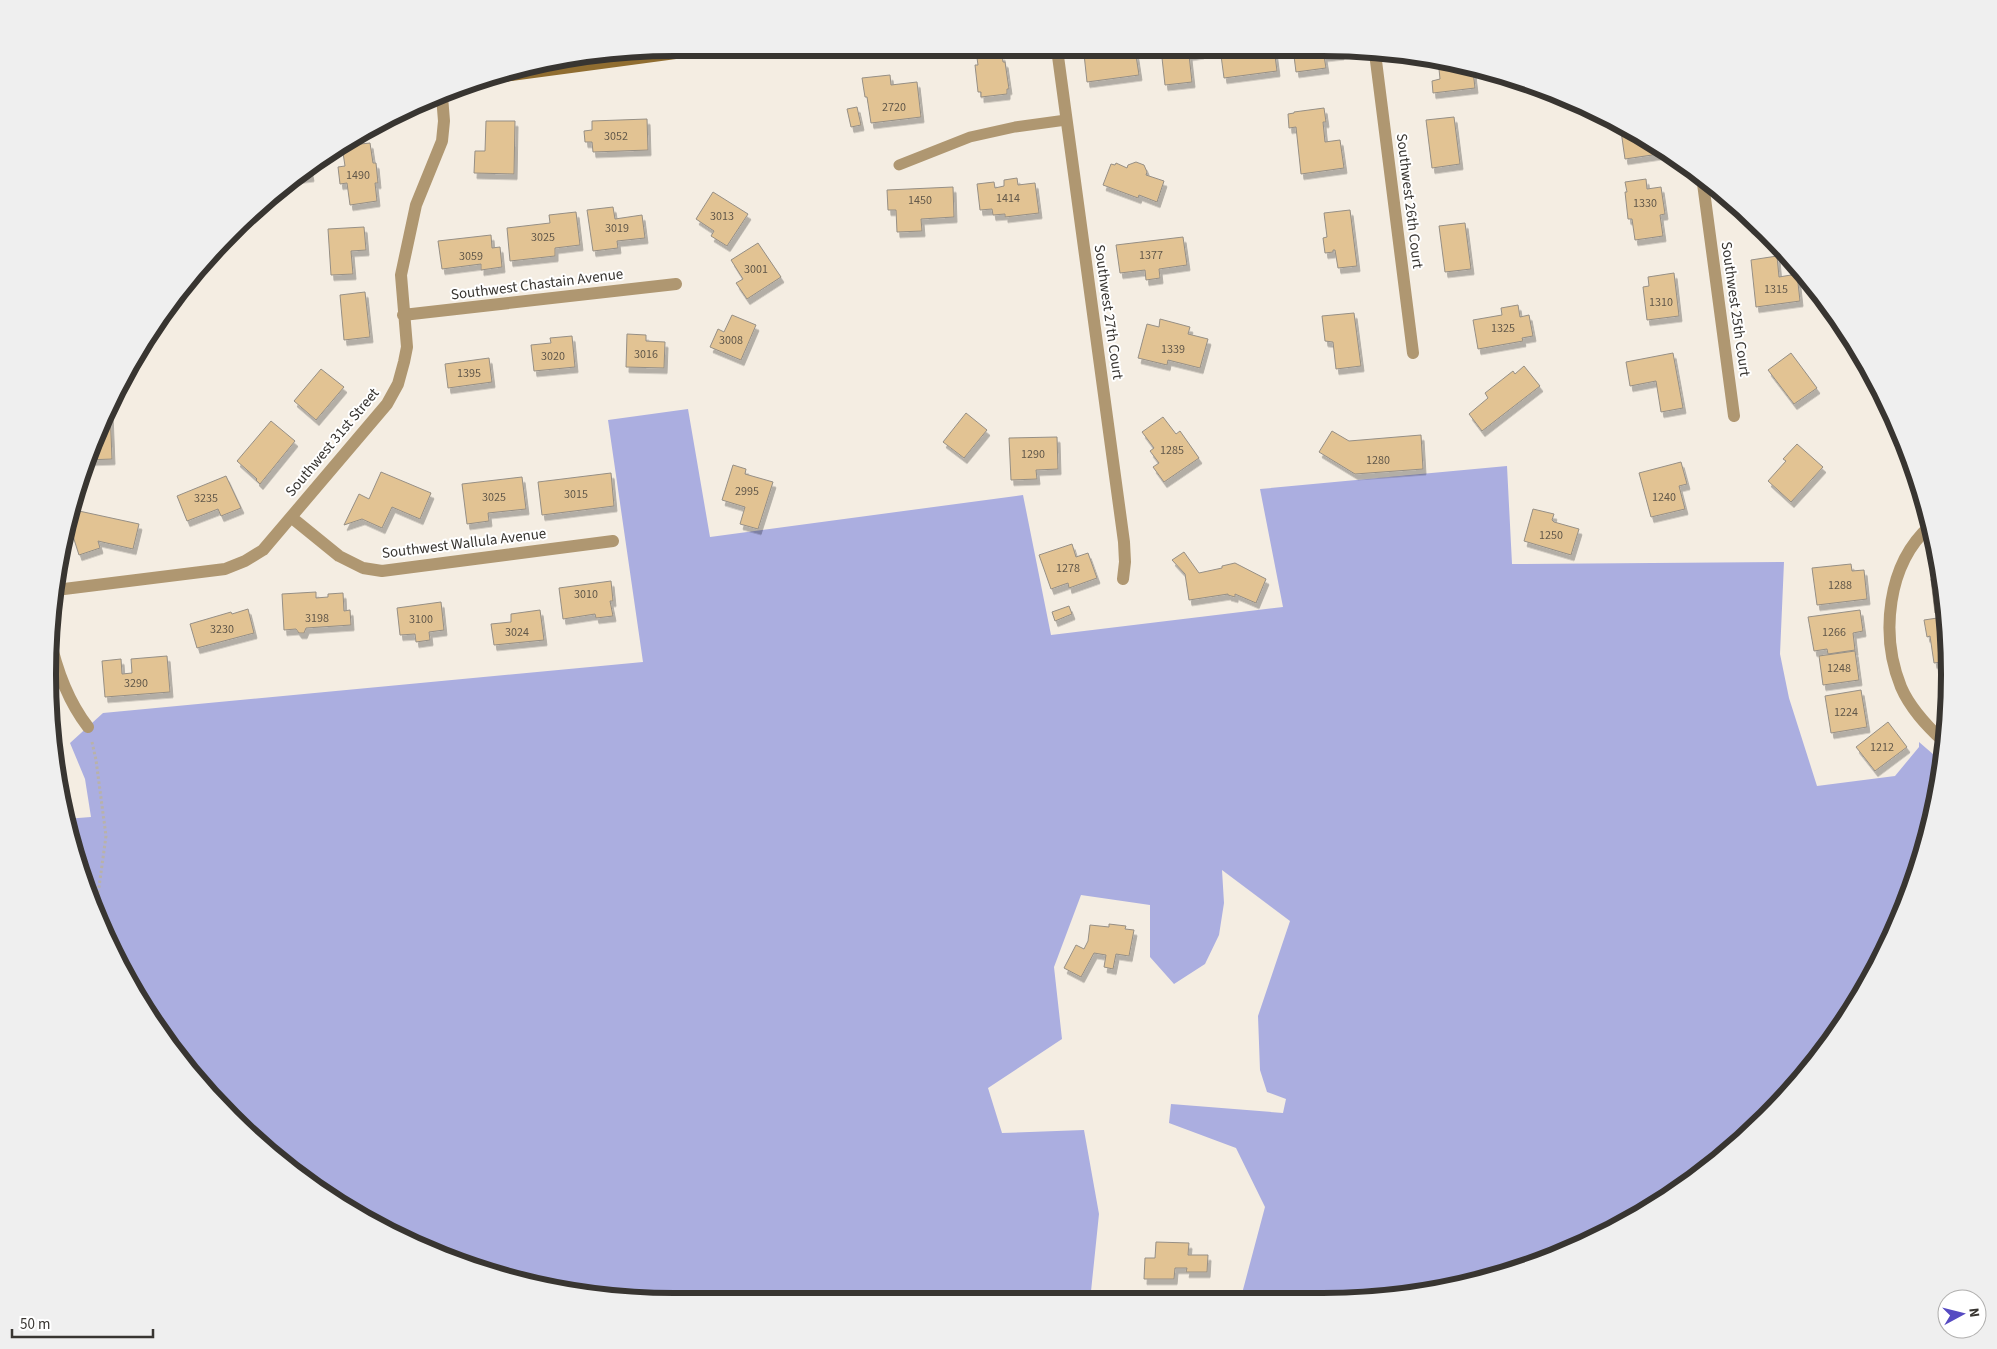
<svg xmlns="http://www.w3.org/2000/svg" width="1997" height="1349" font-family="'Source Sans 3',sans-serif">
  <defs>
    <filter id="shadow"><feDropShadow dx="3" dy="5.5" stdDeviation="0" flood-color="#0004"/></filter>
  </defs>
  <rect width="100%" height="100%" fill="#f4ede2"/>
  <!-- forest -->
  <path fill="#abaee0" d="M688,409L710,537L1023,495L1051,635L1283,607L1260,489L1507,466L1512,564L1784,562L1780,654L1789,698L1817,786L1895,776L1919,747V742L1941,761L1938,797L1902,914L1844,1023L1766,1118L1671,1196L1563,1254L1445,1289L1322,1302L1240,1301L1265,1207L1236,1148L1169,1123L1171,1104L1283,1113L1286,1099L1267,1092L1260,1070L1258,1016L1290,921L1222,870L1224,903L1219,935L1205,964L1174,984L1150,957V905L1081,895L1054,967L1062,1039L988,1088L1002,1133L1084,1130L1099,1214L1090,1301L675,1302L552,1290L397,1237L293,1172L231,1118L131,988L81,876L65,819L91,817L85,779L70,743L103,713L643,662L608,420Z"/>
  <!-- building -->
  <path fill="#e2c393" stroke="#968f85" filter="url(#shadow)" d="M1200,48L1201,53L1189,55L1192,82L1165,85L1161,49Z
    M1220,48H1274L1277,71L1224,78Z
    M1293,48L1341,49V54L1324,56L1326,68L1296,72Z
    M1126,49H1135L1139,75L1087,82L1084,54Z
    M1002,55L1003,62H1005L1009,89H1007V94L981,97V92H978L975,65H978L977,58Z
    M1438,59L1461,65V72L1473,71L1475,88L1433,93L1432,81L1440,79Z
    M890,75L891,85L917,82L921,117L871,123L867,97H865L862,78Z
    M857,107L861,125L851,127L847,109Z
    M1324,108L1326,122H1323L1325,142L1340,140L1344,168L1301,174L1296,127L1289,128L1288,114L1294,113V112Z
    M1454,117L1460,164L1432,168L1426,120Z
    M647,119L648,150L593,152L592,142H585L584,131L592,130V121Z
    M486,121H515L514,174L474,173L475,151H485Z
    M1620,124L1658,148L1659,154L1625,159Z
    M370,143L373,163H376L378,183H375L377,201L350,205L347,183L340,184L338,167L345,166L342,146Z
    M1136,162L1144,165L1147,172L1146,175L1164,181L1157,202L1139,195L1138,198L1103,185L1111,164L1115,165L1116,163L1127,168L1128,165Z
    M309,166L311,176L294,178Z
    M1017,178L1018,185L1035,183L1039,213L1005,217V214L993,215L992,209L980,210L977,184L994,182L995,188L1004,186V180Z
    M1646,179L1647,189L1661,187L1665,214L1660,215L1663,236L1635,240L1632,219H1628L1625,192H1627L1625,182Z
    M953,187L954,217L921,219L922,231L897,232L896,210H888L887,190Z
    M713,192L748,214L727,246L711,236L714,231L696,219Z
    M613,207L615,219L642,215L645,238L617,241L618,248L593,251L587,210Z
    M1350,210L1357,266L1338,268L1335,250H1333V252L1325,253L1323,238L1327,237L1324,213Z
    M576,212L580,245L555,248V256L510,261L507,228L550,223L549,215Z
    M1747,215L1761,227L1749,228Z
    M1465,223L1471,269L1445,272L1439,226Z
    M364,227L366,250L351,251L353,274L331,275L328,229Z
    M491,235L492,248L500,247L502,267L481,270V264L442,269L438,241Z
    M1183,237L1187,265L1159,269L1160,278L1146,280L1145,270L1120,273L1116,245Z
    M758,243L781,277L747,299L736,283L743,279L731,260Z
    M1777,256L1779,277L1797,274L1800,301L1756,307L1751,260Z
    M1674,273L1679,316L1647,320L1643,287L1649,286L1648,277Z
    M365,292L370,337L344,340L340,295Z
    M1518,305L1520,317L1529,315L1533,336L1522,338L1523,341L1478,349L1473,320L1502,315L1501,308Z
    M1354,313L1361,366L1336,369L1333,342L1325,341L1322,316Z
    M732,315L756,325L741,360L710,347L718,329L724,332Z
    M1160,319L1190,327L1188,334L1208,339L1200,368L1168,360L1167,365L1138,358L1147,324L1159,327Z
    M627,334L646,335V341L665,342L664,368L626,367Z
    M572,336L575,367L534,371L531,345L551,343L550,338Z
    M1673,353L1683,408L1661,412L1656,381L1630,386L1626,362Z
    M1791,353L1817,388L1794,404L1768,370Z
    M489,358L492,382L448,388L445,364Z
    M1524,366L1540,386L1482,431L1469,414L1488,398L1485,393L1513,371L1515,374Z
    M321,369L344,387L316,420L294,401Z
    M110,409L112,459L87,460L95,435Z
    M966,413L987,430L964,458L943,442Z
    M1163,417L1176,434L1180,431L1199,458L1164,482L1153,467L1159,463L1150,451L1154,448L1142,432Z
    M271,421L295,441L260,484L256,480L257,479L237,461Z
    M1332,431L1349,441L1421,435L1423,469L1355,474L1319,452Z
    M1057,437L1058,469L1036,470L1037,479L1011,480L1009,438Z
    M1797,444L1823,467L1791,502L1768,481L1786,461L1783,459Z
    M1681,462L1687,484L1679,486L1685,509L1651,517L1639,473Z
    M733,465L746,469L745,474L773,482L758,529L740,524L745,507L722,500Z
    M381,472L431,493L420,519L392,507L382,528L362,519L344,525L359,494L369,499Z
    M611,473L614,506L542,515L538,482Z
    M226,476L241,508L221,516L218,509L187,521L177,496Z
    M522,477L526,509L488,513L489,521L467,524L462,484Z
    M1533,509L1554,514L1552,520L1554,522L1579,529L1571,555L1524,541Z
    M79,511L139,524L133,549L98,541L100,548L79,555L72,533L73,528H75Z
    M1072,544L1076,557L1088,553L1097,578L1069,588L1068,583L1051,589L1039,555Z
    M1184,552L1199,573L1222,568V566L1235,563L1266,579L1256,603L1235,594V597L1228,595V594L1189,600L1185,574L1172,560Z
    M1851,564L1852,571L1864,570L1867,599L1817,605L1812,568Z
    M1940,578L1943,612L1935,613L1931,579Z
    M611,581L613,601H610L613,616L596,618L595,614L563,619L559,588Z
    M316,592V598L328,597V594L343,593L344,611L350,610L351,625L306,628L304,633H299L296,629L284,630L282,594Z
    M441,602L444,630L429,632L430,640L416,642L415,634L400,635L397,608Z
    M1069,606L1072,614L1055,621L1052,612Z
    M248,609L254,633L197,648L190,624L231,612L232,614Z
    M540,610L544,640L494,645L491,624L511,622V614Z
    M1860,610L1863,631L1853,633L1855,650L1828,654L1827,649L1814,651L1808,617Z
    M1944,617L1948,661L1934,663L1930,636L1927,637L1924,620Z
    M1855,651L1859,680L1823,685L1819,656Z
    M167,656L170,692L105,697L102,661L121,659L122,674L132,673L131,659Z
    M1861,690L1867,727L1831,733L1825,696Z
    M1888,722L1907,747L1875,771L1856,747Z
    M1109,924L1126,926L1125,929L1134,930L1129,956L1116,954L1113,969L1104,967L1106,955L1094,953L1081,977L1064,968L1076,945L1084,949L1088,941L1090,925L1109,927Z
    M1156,1242L1189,1243L1188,1255H1208L1207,1272H1186L1187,1268H1175L1174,1279H1144L1145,1258H1155Z"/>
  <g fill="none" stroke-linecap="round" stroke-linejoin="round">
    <!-- path -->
    <path stroke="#b8b2aa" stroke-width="3" stroke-dasharray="2.5 2.5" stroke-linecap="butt" d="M92,742L96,760L106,836L96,909"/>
    <!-- service -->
    <path stroke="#af9771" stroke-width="11" d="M899,165L970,137L1015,127L1066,120"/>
    <!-- minor -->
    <path stroke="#af9771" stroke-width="12" d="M1057,49L1124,542L1125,562L1123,579
      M1375,53L1413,353
      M1702,176L1734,416
      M403,315L676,284
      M291,517L339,556L363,568L382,571L613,541
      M1930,526C1887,564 1880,635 1901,687C1910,708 1926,725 1943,741
      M56,590L225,569L245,561L263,550L387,404L398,384L404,362L407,347L401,275L416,205L442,141L444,121L442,96
      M49,635C56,668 67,700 88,727"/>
    <!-- secondary -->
    <path stroke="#906d30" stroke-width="12" d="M475,80L683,52"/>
  </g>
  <g text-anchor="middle" stroke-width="4" stroke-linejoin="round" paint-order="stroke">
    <!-- number labels -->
    <g font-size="12" fill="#62584a">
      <text x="894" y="111">2720</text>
      <text x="616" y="140">3052</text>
      <text x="358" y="179">1490</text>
      <text x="1008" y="202">1414</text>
      <text x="920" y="204">1450</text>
      <text x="1645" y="207">1330</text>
      <text x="722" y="220">3013</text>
      <text x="617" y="232">3019</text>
      <text x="543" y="241">3025</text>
      <text x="1151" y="259">1377</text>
      <text x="471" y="260">3059</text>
      <text x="756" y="273">3001</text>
      <text x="1776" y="293">1315</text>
      <text x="1661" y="306">1310</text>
      <text x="1503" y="332">1325</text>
      <text x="731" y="344">3008</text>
      <text x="1173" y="353">1339</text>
      <text x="646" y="358">3016</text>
      <text x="553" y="360">3020</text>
      <text x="469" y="377">1395</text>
      <text x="1172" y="454">1285</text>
      <text x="1033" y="458">1290</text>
      <text x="1378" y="464">1280</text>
      <text x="747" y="495">2995</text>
      <text x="576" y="498">3015</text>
      <text x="494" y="501">3025</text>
      <text x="1664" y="501">1240</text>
      <text x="206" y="502">3235</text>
      <text x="1551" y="539">1250</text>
      <text x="1068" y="572">1278</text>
      <text x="1840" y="589">1288</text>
      <text x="586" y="598">3010</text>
      <text x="317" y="622">3198</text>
      <text x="421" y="623">3100</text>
      <text x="222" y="633">3230</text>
      <text x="517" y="636">3024</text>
      <text x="1834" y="636">1266</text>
      <text x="1839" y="672">1248</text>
      <text x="136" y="687">3290</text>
      <text x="1846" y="716">1224</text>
      <text x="1882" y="751">1212</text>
    </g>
    <!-- street labels -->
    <g font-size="15" fill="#383531" stroke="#fff">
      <text transform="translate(1410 201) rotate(83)" y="5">Southwest 26th Court</text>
      <text transform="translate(537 284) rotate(-7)" y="5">Southwest Chastain Avenue</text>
      <text transform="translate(1736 309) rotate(82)" y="5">Southwest 25th Court</text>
      <text transform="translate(1109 312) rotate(82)" y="5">Southwest 27th Court</text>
      <text transform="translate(332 442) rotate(-50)" y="5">Southwest 31st Street</text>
      <text transform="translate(464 543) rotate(-7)" y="5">Southwest Wallula Avenue</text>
    </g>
  </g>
  <!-- crop -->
  <path d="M0 0H1997V1349H0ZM674 56H1323A618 618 0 0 1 1941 674V675A618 618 0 0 1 1323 1293H674A618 618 0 0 1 56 675V674A618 618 0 0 1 674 56Z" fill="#efefef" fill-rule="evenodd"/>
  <path fill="none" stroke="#383531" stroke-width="6" d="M674 56H1323A618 618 0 0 1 1941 674V675A618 618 0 0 1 1323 1293H674A618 618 0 0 1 56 675V674A618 618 0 0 1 674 56Z"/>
  <!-- north arrow -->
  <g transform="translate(1962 1314) rotate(83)"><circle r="24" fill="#ffffff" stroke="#afaead"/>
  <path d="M0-4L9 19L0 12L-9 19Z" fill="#564ac2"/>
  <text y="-8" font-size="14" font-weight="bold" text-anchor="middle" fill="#383531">N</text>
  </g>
  <!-- scale -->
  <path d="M12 1329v8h141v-8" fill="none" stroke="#383531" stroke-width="2.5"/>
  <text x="20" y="1329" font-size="15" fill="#383531" stroke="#ffffff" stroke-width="4" paint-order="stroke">50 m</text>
</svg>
